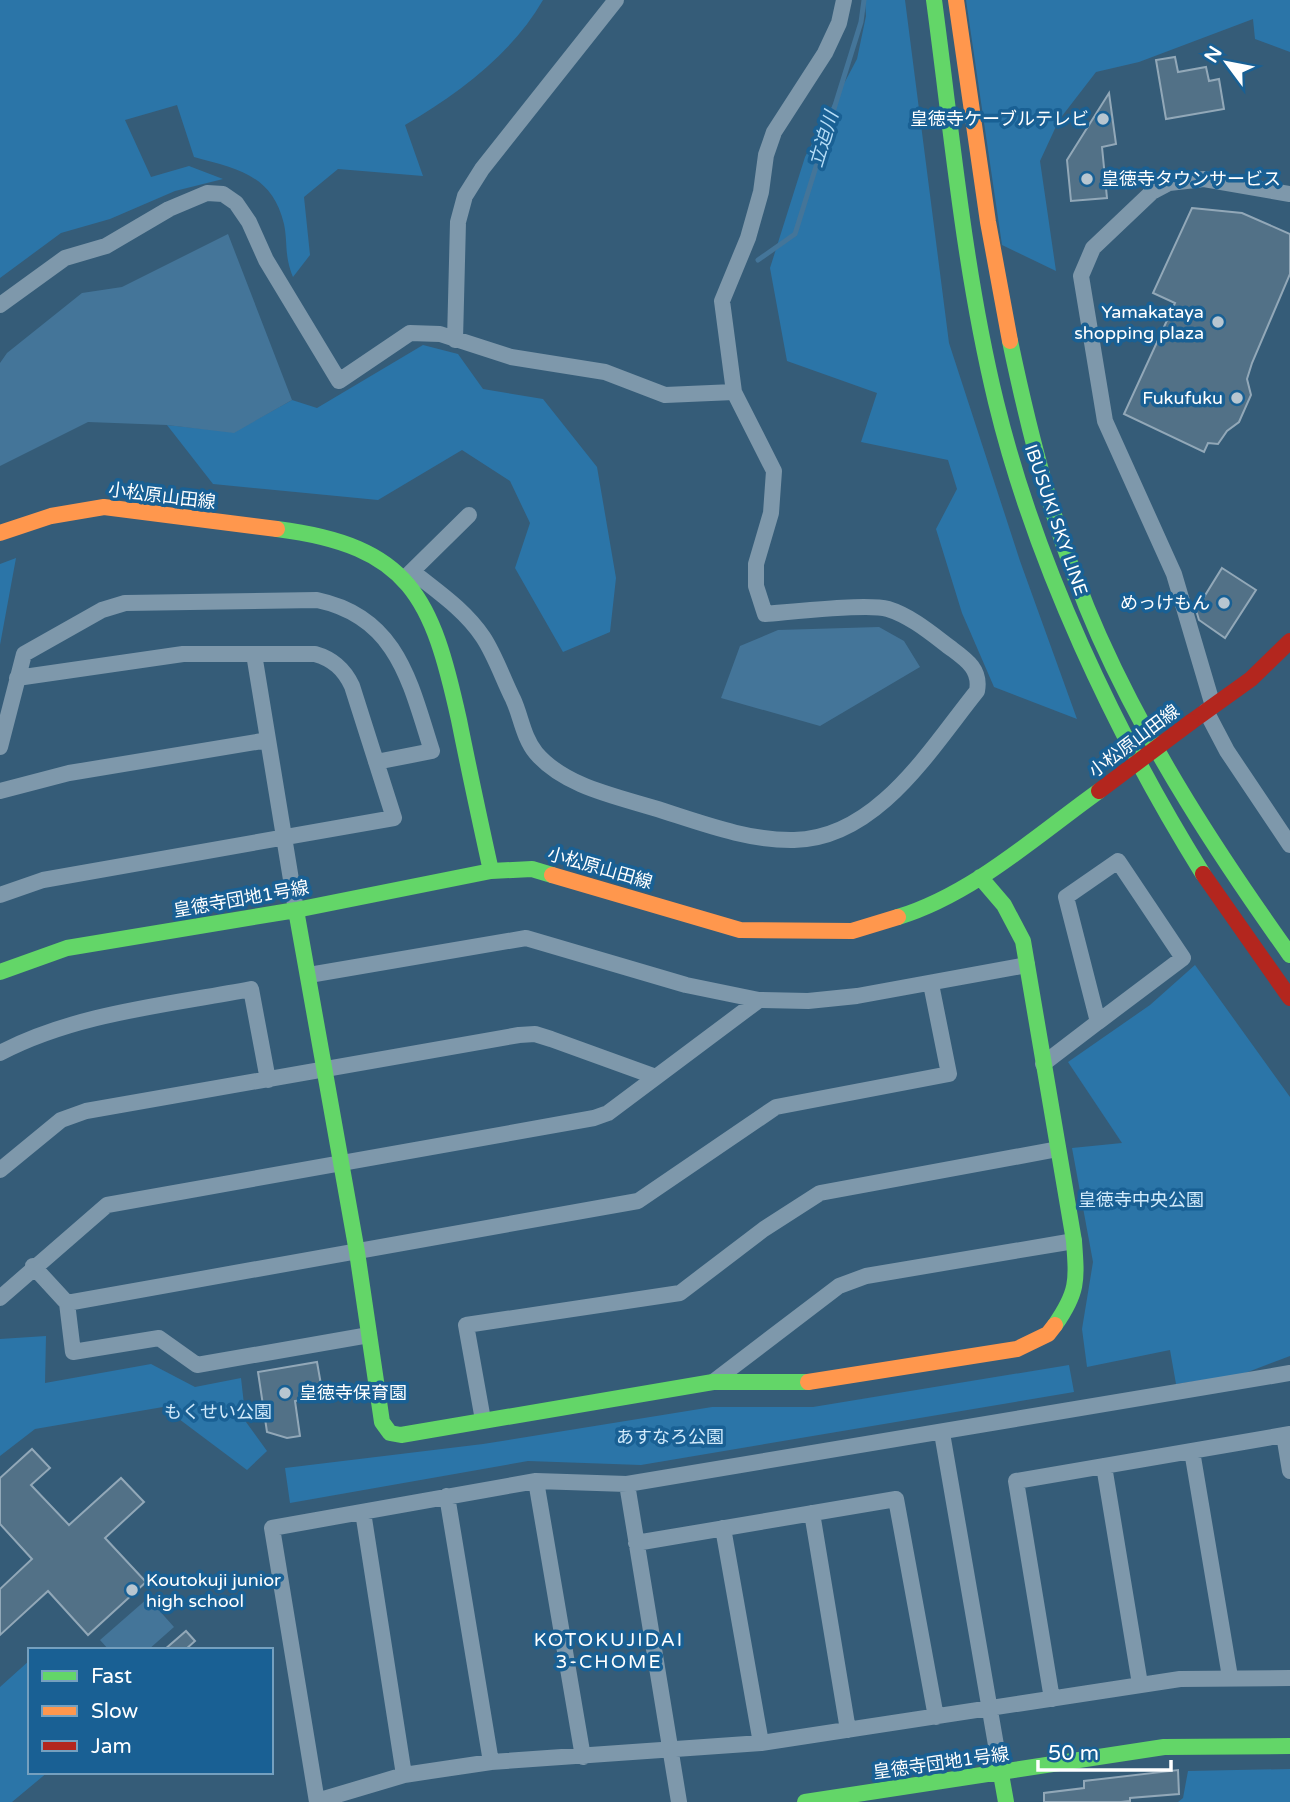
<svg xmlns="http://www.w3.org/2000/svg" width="1290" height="1802" font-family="'Varela Round','Noto Sans JP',sans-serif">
  <rect width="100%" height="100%" fill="#355c78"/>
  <!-- green -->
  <path fill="#2b75a8" d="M0,0H543C511,55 459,93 405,125L423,176L338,169L304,197L310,255L293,277C284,255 288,244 284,224C272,174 237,169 194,157L177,105L125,120L151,177L189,166L223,179L175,191L110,219L61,233L0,278Z
    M865,0H905L949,343L1020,561L1077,719L994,687L962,613L936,529L957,489L948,460L861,442L877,393L787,361L770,268L805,157L857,59L866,16Z
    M966,0H1290V52L1255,39L1253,19L1139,62L1096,72L1059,120L1040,161L1056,271L1002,245Z
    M423,345L458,354L483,389L543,399L597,467L616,578L610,632L563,652L515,568L530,523L510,481L462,450L378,500L213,484L167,425L234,432L292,400L317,408Z
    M16,558L0,645V564Z
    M1195,965L1290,1097V1356L1240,1375L1176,1384L1170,1350L1087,1367L1082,1329L1093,1262L1072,1148L1122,1143L1068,1062L1150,1005Z
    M46,1336L45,1383L151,1364L195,1387L241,1378L246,1422L267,1451L247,1470L163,1407L35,1429L0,1456V1339Z
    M1069,1365L1074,1392L641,1465L528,1461L290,1503L285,1468L483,1444L712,1407H813Z
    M30,1660V1772H48L12,1802H0V1687Z
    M1290,1769V1802H1178L1183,1798L1188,1771Z"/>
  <!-- water -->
  <path fill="#447599" d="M228,234L292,400L234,433L167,425L88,422L0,466V363L7,353L82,293L122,287Z
    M879,627L904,641L920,667L820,726L721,698L740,646L778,630Z
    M148,1598L174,1627L148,1650H109L100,1640Z"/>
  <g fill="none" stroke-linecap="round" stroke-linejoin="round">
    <!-- stream -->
    <path stroke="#447599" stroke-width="5" d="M758,260L795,234L861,22L864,0"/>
  </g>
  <!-- building -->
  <path fill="#527187" stroke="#92a8b8" stroke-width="2" d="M1175,57L1178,72L1206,67L1209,81L1219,79L1224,109L1166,119L1156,60Z
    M1109,93L1116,144L1102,147L1107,198L1071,201L1067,160Z
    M1192,208L1242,213L1290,234V274L1252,363L1247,379L1251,395L1239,422L1227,431L1218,444L1208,443L1204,452L1124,414L1175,303L1153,293Z
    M1222,568L1256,590L1225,638L1199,620L1196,610Z
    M317,1362L323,1396L295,1401L300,1436L287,1438L267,1432L258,1372Z
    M32,1449L50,1468L31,1485L69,1525L121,1478L144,1502L105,1538L146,1582L88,1635L48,1591L0,1635V1589L32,1559L0,1524V1478Z
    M186,1631L195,1641L185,1650H164Z
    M1178,1770L1179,1794L1130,1798V1801L1121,1802H1044V1793L1084,1788V1781Z"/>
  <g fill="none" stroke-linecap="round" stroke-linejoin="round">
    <!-- street -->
    <path stroke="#7e98ab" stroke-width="16" d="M0,305L65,258L106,246L169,209L207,193L223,194L236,203L249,222L266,260L339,381L410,333L440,334L511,357L605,372L665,395L734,392
      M455,340L458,222L465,196L482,169L616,0
      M413,572C438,592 465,610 483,637C495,655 503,679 513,699C521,716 523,737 536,753C564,786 615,796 654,808C699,822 747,841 794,840C877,839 931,748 977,691C981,670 967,660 952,649C932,634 911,616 888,609C867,603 791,612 765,614L756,586V564L771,513L774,471L734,392L722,301L748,238L761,192L766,155L774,132L825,53L839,23L844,0
      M405,578L469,515
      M254,654L296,910
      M1213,706L1174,574L1105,421L1081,276L1093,248L1152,192L1169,183L1204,179L1290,194
      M1206,711L1227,751L1290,845
      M0,747L24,654L102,610L125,603L317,600C398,617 410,683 432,751L376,762
      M0,791L69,773L268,740
      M0,895L43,880L394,818L352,686C344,669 333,659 315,654H183L17,678
      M309,975L526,938L686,985L759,1000L808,1001L857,996L1027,965
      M0,1053C76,1013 168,1005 251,989L268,1080
      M1043,1064L1098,1022L1066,897L1118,861L1183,958L1098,1022
      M0,1170L61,1120L86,1111L519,1035L535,1034L551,1039L656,1077
      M33,1266L67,1303L638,1201L776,1107L949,1074L931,984
      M0,1298L107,1205L594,1118L608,1113L759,1000
      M67,1303L73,1352L159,1338L197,1365L369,1335
      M713,1382L839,1286L866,1276L1074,1241
      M483,1420L466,1325L680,1293L764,1229L820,1193L1058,1149
      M942,1433L1001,1774
      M1284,1435L1290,1471
      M1192,1451L1230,1677
      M1104,1466L1140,1684
      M536,1481L583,1757
      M627,1484L679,1802
      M447,1496L491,1762
      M363,1512L404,1775
      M812,1513L848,1730
      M723,1528L761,1743
      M636,1543L896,1499L936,1717
      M1052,1699L1016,1481L1290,1434
      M317,1801L404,1775L491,1762L761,1743L1180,1679L1290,1678
      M317,1802L272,1528L536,1481L627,1484L1290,1373"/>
    <!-- fast -->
    <path stroke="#63d668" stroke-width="16" d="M934,0C952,134 964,270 996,402C1035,563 1116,734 1203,874
      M1010,341C1031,441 1057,542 1099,636C1150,750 1218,854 1290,955
      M277,529C411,546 432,598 459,720C469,770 480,821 491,871
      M980,877L1004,905L1023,941L1074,1241C1077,1281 1078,1292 1055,1325
      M296,910L357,1252L382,1422L390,1433L401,1435L713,1382H808
      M898,917C973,894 1036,836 1099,791
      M0,972L67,948L296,910L491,871L532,869L552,875
      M1001,1774L1006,1802
      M805,1802L1164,1747L1290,1746"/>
    <!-- slow -->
    <path stroke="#ff974d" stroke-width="16" d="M956,0L988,222L1010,341
      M0,533L51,516L104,507L277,529
      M552,875L740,930L852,931L898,917
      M808,1382L1017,1349L1048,1334L1055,1325"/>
    <!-- jam -->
    <path stroke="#b3261e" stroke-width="16" d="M1191,722L1251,679L1290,641
      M1203,874L1290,998"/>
    <!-- jam-bridge -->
    <path stroke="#b3261e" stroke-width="16" d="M1099,791L1191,722"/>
  </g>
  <!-- markers -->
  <g fill="#b8c6d0" stroke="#196094" stroke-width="2.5">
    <circle cx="1103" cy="119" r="7"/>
    <circle cx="1087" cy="179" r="7"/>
    <circle cx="1218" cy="322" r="7"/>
    <circle cx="1237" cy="398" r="7"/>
    <circle cx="1224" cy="603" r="7"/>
    <circle cx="285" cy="1393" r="7"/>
    <circle cx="132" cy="1590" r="7"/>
  </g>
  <g text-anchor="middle" stroke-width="7" stroke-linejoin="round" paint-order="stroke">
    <!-- poi labels -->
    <g font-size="18" fill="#fff" stroke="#196094" text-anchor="end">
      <text x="1089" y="125">皇徳寺ケーブルテレビ</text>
      <text x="1101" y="185" text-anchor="start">皇徳寺タウンサービス</text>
      <text x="1204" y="318">Yamakataya<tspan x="1204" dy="21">shopping plaza</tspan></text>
      <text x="1223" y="404">Fukufuku</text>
      <text x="1210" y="609">めっけもん</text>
      <text x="299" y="1399" text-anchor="start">皇徳寺保育園</text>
      <text x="146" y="1586" text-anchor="start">Koutokuji junior<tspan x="146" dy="21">high school</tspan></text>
    </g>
    <!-- street labels -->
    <g font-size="18" fill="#fff" stroke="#196094">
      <text transform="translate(162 496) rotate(7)" y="6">小松原山田線</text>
      <text transform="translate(1056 520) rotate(71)" y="6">IBUSUKI SKY LINE</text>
      <text transform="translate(1134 741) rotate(-37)" y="6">小松原山田線</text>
      <text transform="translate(600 868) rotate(16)" y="6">小松原山田線</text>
      <text transform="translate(241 899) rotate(-10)" y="6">皇徳寺団地1号線</text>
      <text transform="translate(941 1763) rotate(-8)" y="6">皇徳寺団地1号線</text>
    </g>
    <!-- park labels -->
    <g font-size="18" fill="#d1eafb" stroke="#196094">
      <text x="1141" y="1206">皇徳寺中央公園</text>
      <text x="218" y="1418">もくせい公園</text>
      <text x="670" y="1443">あすなろ公園</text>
    </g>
    <!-- water labels -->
    <g font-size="19" font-style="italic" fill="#b6ddf7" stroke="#196094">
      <text transform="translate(823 139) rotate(-73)" y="7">立迫川</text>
    </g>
    <!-- neighbourhood labels -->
    <g font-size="19" letter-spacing="2" fill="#fff" stroke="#196094">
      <text x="609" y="1646">KOTOKUJIDAI<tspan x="609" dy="22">3-CHOME</tspan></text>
    </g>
  </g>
  <!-- legend -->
  <rect x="28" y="1648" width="245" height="126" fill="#196094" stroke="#75a0bf" stroke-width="2"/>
  <rect x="42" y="1671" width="35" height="10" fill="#63d668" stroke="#75a0bf" stroke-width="2"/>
  <text x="91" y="1683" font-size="21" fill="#ffffff">Fast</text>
  <rect x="42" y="1706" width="35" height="10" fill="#ff974d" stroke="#75a0bf" stroke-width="2"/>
  <text x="91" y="1718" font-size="21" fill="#ffffff">Slow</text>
  <rect x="42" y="1741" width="35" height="10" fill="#b3261e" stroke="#75a0bf" stroke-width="2"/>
  <text x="91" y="1753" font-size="21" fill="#ffffff">Jam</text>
  <!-- north arrow -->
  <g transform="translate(1227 63) rotate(302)" stroke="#196094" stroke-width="5" paint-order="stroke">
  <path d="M0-5L12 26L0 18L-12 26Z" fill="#ffffff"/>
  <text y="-10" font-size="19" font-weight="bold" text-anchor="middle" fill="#ffffff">N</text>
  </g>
  <!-- scale -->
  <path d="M1038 1760v10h133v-10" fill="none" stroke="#ffffff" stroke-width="3.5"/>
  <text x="1048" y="1760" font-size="21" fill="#ffffff" stroke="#196094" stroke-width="5" paint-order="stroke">50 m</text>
</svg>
